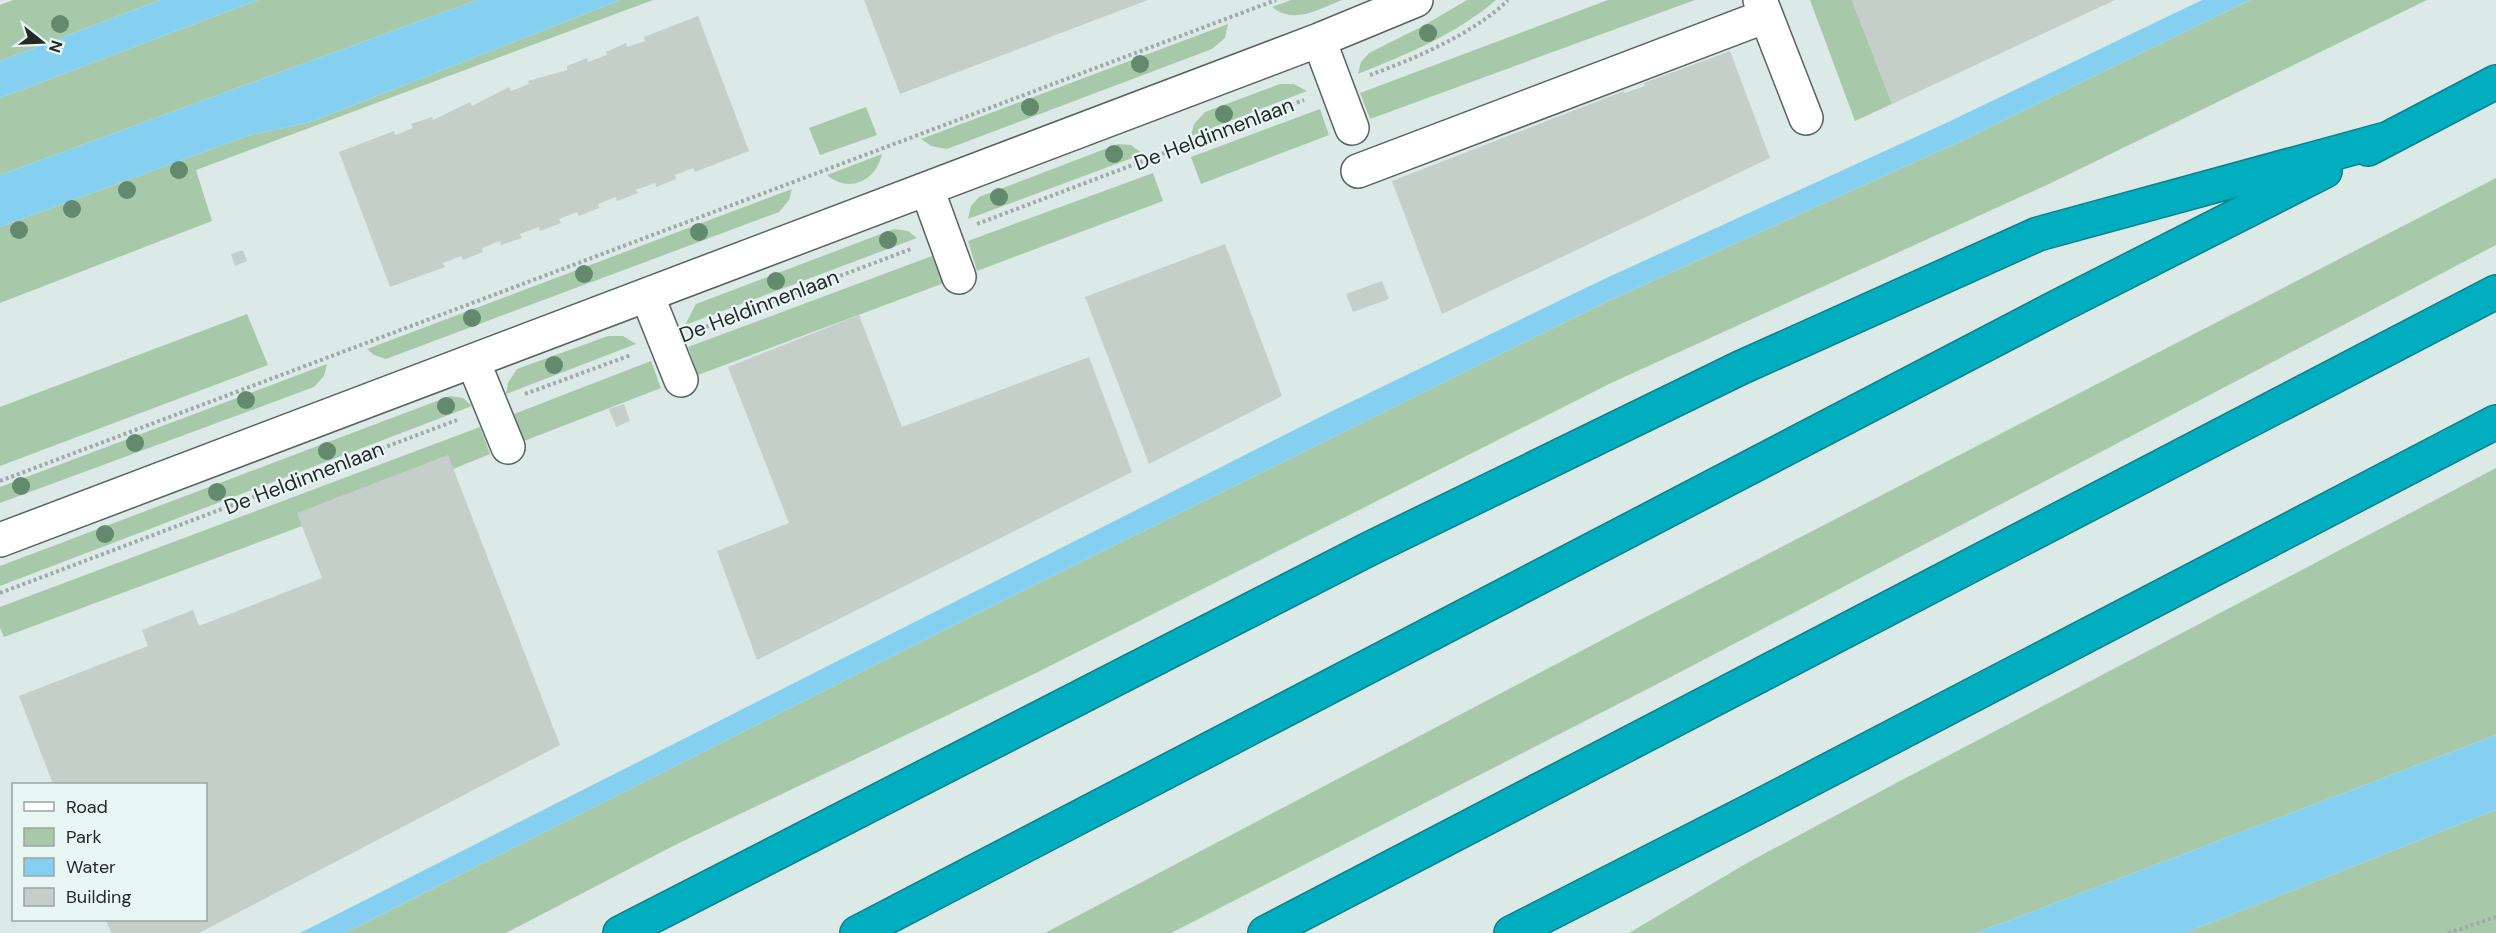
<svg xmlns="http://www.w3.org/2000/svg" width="2496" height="933" font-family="'DM Sans',sans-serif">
  <rect width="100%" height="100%" fill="#dbe9e7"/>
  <!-- green -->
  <path fill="#a8c9a9" d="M13,0H160L0,61V5Z
    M258,0H477L0,175V98Z
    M620,0H653L196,170L212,221L0,303V227L250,135L311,122Z
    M1291,0H1342C1319,9 1294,25 1272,7Z
    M1467,0H1496C1455,35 1407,54 1358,74L1361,62L1369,53L1423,26Z
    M1608,0H1695L1370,119L1360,93Z
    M1810,0H1852L1892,104L1855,121Z
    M2250,0H2427L2051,183L1611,383L1034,674L677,844L506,933H345L974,615L1606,302L1957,143Z
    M1228,24L1225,38L1212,49L947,149L931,146L921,139Z
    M1280,84H1294L1307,91L1191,136L1194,124L1205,112Z
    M866,107L877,135L820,155L809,128Z
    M1320,109L1329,135L1201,184L1191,157Z
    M1118,144L1131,145L1143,154L968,219L971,206L979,197Z
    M882,154C876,181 849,194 827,175Z
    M1153,173L1163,201L977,271L968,241Z
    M2496,178V245L1667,679L1171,933H1045L1636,622Z
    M792,189L789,200L779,212L386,359L374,355L367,349Z
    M894,229L908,231L917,238L685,325L696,304Z
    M932,256L944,283L698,375L688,347Z
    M247,314L268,365L0,466V407Z
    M608,336H623L636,344L506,394L508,383L517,369Z
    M651,361L661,388L524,441L514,414Z
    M327,364L324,376L314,387L0,503V487Z
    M450,396L463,398L472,406L0,586V566Z
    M480,427L490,454L453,469L298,514L302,526L4,637L0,628V607Z
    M2496,468V735L1976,933H1629L1747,863L1900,781Z
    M2496,810V933H2185Z"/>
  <!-- water -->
  <path fill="#85d0f1" d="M160,0H258L0,98V61Z
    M477,0H620L311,122L250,135L0,227V175Z
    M2202,0H2250L1957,143L1606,302L974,615L345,933H300L1326,414L1602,280L1944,124Z
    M2496,735V810L2185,933H1976Z"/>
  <!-- building -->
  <path fill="#c4cfca" d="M864,0H1148L900,94Z
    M1852,0H2115L1892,104Z
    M698,16L749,151L695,172L693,168L675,175L676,179L656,187L655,183L636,190L638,193L617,201L616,197L598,204L599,208L579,216L577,212L559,219L561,223L540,231L539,227L520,234L522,238L501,245L500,241L482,248L483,252L463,260L461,256L443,263L445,267L390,287L339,152L394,131L395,135L413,128L411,124L432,117L433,120L470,102L472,106L509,87L511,91L529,84L528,81L567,70V66L587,58L588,62L607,55L606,52L626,43L627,47L645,41L644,37Z
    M1730,51L1770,158L1442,314L1392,181L1624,91L1625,93L1645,86L1644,83Z
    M1225,244L1282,396L1149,464L1085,297Z
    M243,250L247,261L235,266L231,254Z
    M1382,281L1389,299L1353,312L1346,294Z
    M859,315L902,427L1089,357L1132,472L757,660L717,551L789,523L728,367Z
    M624,404L630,421L616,427L609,409Z
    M448,455L560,745L199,933H111L106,920H206V784H53L19,696L148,646L142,630L193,610L199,626L322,578L297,513Z"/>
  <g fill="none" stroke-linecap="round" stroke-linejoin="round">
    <!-- minor casing -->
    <g stroke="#576261" stroke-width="36">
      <path id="minor" d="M1760,0L1806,118
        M1319,40L1352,128
        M1358,171L1766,16
        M927,189L959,277
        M647,295L681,380
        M473,361L508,447
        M0,540L1319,40L1416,0"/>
    </g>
    <!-- highway casing -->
    <g stroke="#0d7f8b" stroke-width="36">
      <path id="highway" d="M2368,149L2496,82
        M620,933L1369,549L1740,368L2038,234L2386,139
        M857,933L2063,304L2325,171
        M1265,933L2496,292
        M1511,933L1754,809L2496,422"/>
    </g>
    <!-- path -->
    <path stroke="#9ea9a8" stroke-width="4" stroke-dasharray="3 3" stroke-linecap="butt" d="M1370,75C1414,59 1475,33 1508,0
      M977,224L1304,100
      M700,329L911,249
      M525,394L631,355
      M0,481L1276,0
      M0,593L457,420
      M2448,933L2496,917"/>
    <!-- minor -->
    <use href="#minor" stroke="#fff" stroke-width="33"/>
    <!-- highway -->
    <use href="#highway" stroke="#00aec0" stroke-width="33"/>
  </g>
  <!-- trees -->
  <g fill="#63896e">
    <circle cx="60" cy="24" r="9"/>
    <circle cx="1428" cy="33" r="9"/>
    <circle cx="1140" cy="64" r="9"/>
    <circle cx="1030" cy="107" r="9"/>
    <circle cx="1224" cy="114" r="9"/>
    <circle cx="1114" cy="154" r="9"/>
    <circle cx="179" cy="170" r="9"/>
    <circle cx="127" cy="190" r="9"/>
    <circle cx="999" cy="197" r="9"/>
    <circle cx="72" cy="209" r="9"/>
    <circle cx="19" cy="230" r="9"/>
    <circle cx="699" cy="232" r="9"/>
    <circle cx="888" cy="240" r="9"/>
    <circle cx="584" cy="274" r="9"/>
    <circle cx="776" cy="281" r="9"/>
    <circle cx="472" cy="318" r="9"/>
    <circle cx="554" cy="365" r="9"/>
    <circle cx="246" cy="400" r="9"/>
    <circle cx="446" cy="406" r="9"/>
    <circle cx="135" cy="443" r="9"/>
    <circle cx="327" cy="451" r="9"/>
    <circle cx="21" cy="486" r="9"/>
    <circle cx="217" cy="492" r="9"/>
    <circle cx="105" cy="534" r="9"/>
  </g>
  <g text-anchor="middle" stroke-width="4.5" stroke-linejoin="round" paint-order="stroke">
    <!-- street labels -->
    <g font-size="21" fill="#242929" stroke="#e8f6f4">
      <text transform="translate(1214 134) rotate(-21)" y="7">De Heldinnenlaan</text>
      <text transform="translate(759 306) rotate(-21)" y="7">De Heldinnenlaan</text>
      <text transform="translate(304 478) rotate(-21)" y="7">De Heldinnenlaan</text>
    </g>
  </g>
  <!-- legend -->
  <rect x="12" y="783" width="195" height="138" fill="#e8f6f4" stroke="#9aa4a3" stroke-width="1.5"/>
  <rect x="24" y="802" width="30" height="9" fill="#ffffff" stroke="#9aa4a3" stroke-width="1.5"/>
  <text x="66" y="813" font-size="18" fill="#242929">Road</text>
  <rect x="24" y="828" width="30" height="18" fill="#a8c9a9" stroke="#9aa4a3" stroke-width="1.5"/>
  <text x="66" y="843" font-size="18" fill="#242929">Park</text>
  <rect x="24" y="858" width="30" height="18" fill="#85d0f1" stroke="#9aa4a3" stroke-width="1.5"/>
  <text x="66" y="873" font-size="18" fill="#242929">Water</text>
  <rect x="24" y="888" width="30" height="18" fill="#c4cfca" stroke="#9aa4a3" stroke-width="1.5"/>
  <text x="66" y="903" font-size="18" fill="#242929">Building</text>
  <!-- north arrow -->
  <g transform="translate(42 42) rotate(108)" stroke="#e8f6f4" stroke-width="4.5" paint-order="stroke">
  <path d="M0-4.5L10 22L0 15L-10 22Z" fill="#242929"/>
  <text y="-9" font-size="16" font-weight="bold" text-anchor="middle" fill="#242929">N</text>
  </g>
</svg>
